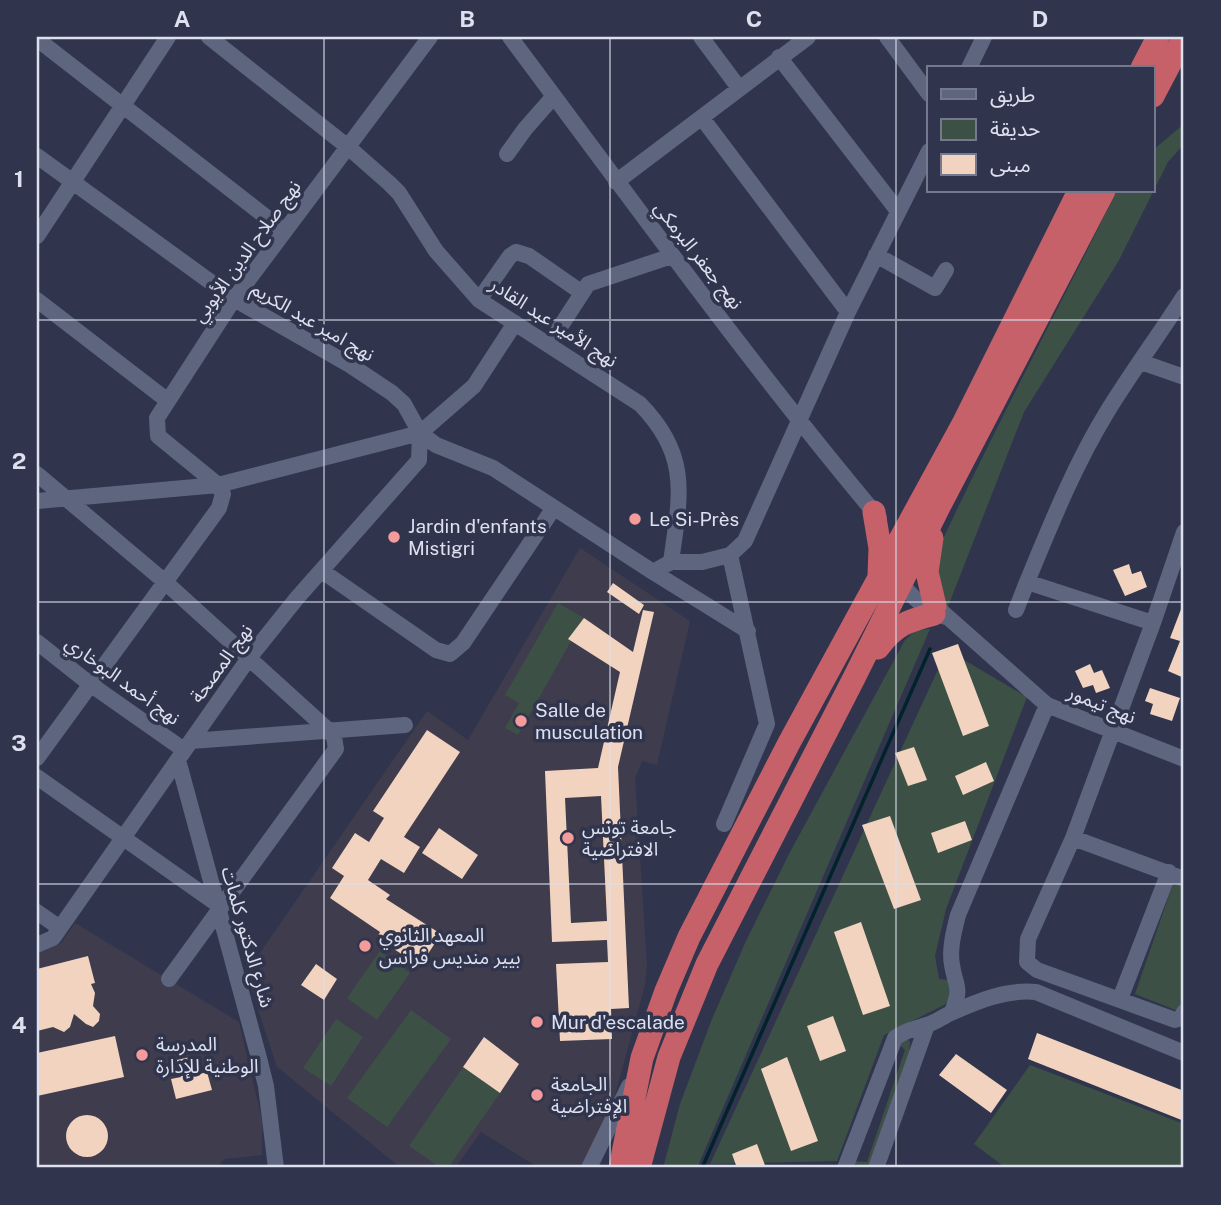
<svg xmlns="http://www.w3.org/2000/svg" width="1221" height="1205" font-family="'Public Sans','Noto Sans Arabic',sans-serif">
  <rect width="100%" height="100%" fill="#30354d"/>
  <!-- education -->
  <path fill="#3f3c4d" d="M580,548L690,621L657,765L642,761L635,779L647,965L645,985L608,1121L585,1168H539L481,1132L455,1168H401L277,1067L246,973L427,711L468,740Z
    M75,923L239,1022L262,1120V1155L224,1159L217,1168H37V954L61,943Z"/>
  <!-- green -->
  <path fill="#3d5046" d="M1184,124V144L1168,162L1118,262L1024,412L947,609L935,574L934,558C992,434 1056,313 1117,191H1153V150Z
    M558,603L584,618L518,735L505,728L519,703L505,695Z
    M930,629L697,1168H663L680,1104L712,1019L746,941L789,854L905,640L916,630Z
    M947,650L1027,697L946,909L935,956L939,979L949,980L951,998L944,1005L884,1035L837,1161L710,1164Z
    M1174,881L1184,885V999L1178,1011L1135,994Z
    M380,951L410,973L377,1020L347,998Z
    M411,1010L451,1039L387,1127L347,1098Z
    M336,1019L363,1037L331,1086L303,1068Z
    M907,1039L910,1042L909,1053L870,1168H852L854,1161L867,1162L905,1050L897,1042Z
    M1030,1065L1184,1124V1161L1182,1168H1006L974,1144Z
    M463,1067L500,1093L448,1168H441L409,1146Z"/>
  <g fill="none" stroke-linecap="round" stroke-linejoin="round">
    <!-- stream -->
    <path stroke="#01232c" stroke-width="3.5" d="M702,1168L930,649"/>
  </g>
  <!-- building -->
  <path fill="#f1d3bf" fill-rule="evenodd" d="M1129,564L1132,574L1141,571L1147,587L1125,596L1113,570Z
    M613,583L644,605L639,614L607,592Z
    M1183,604L1184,605V678L1168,671L1180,641L1170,638Z
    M643,610L654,612L618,767L629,1008L611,1009L612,1039L560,1041L556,964L608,962L607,940L552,942L545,771L598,768L620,672L568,639L584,618L633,652ZM601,796L607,921L571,923L565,798Z
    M958,644L989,726L963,736L932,653Z
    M1090,664L1094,673L1102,670L1110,688L1096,693L1093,685L1083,688L1075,671Z
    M1150,688L1180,698L1172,721L1150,714L1153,704L1145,701Z
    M427,730L460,752L404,837L420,847L404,873L381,859L368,880L390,895L386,899L441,934L420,966L377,938L380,932L330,898L344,876L332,868L355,833L369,842L384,818L373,811Z
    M914,747L927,780L908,786L895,753Z
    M986,762L994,781L963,795L955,776Z
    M890,816L921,900L894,909L862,825Z
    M965,821L972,840L938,853L931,833Z
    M439,828L478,855L462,879L422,853Z
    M861,922L890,1006L863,1015L834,932Z
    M88,956L95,983L91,984L95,993L93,1006L100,1014L99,1021L93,1027L86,1024L74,1014L70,1027L64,1032L53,1027L37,1031V969Z
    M316,964L337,979L324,1000L301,985Z
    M833,1016L846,1051L820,1061L807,1026Z
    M1037,1033L1184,1091V1121L1028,1059Z
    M115,1036L124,1077L37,1096V1053Z
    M484,1037L519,1064L500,1093L463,1067Z
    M956,1054L1007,1090L991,1113L939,1075Z
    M195,1056L200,1074L207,1072L212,1090L176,1099L171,1079L181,1077L177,1060Z
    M787,1057L818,1141L791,1151L761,1069Z
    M66 1136a21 21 0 1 1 42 0a21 21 0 1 1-42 0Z
    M757,1144L766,1168H737L732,1154Z"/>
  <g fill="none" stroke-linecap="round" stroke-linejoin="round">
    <!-- minor -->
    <path stroke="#5e657f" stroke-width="16" d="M209,37L348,147L389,183L399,193L436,251L479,300L640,404C691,456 680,496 671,562
      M510,37C631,199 749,363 879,518
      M701,37L739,88
      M887,37L929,94
      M37,39L284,231
      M779,57L898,211
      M969,68L984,37
      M702,118L848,312
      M507,154L525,129L554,96
      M37,156L234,299L350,365L392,393L404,404L420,433L436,445L493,468L653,572L671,562H702L730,555
      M616,182L808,37
      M37,236L168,37
      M876,255L935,288L946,270
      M37,300L168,401
      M479,300L510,256L516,252L529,256L581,292
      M549,344L588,284L672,256
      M1141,362L1184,377
      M37,474L164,581L328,730L334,737L336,749L169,979
      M37,501L218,485L420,433L474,386L515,323
      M1184,532L1153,623L1073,838L1028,939L1027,962L1037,970L1175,1020L1181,1018L1184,1012
      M730,555L745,541L848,312L929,151
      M322,571L436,650L450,654L463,643L553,509
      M653,572L748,631
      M897,575C907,595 928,612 949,618
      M1016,610L1027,582
      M941,611L1047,705L1184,759
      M1153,623L1027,582C1051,524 1074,466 1107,412C1131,373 1159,335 1184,296
      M37,642L90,684L184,750
      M191,741L405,725
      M37,758L219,508L223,494L218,485L158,436L157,418L234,299L430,37
      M178,760L259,1058L266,1086L276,1168
      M37,777L217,904
      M724,824L767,724L730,555
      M1073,838L1184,879
      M37,912L60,928
      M37,945L53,938L249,658L297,598L419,460L420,433
      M1120,999L1169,872
      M952,1012C962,986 956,989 952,965C949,949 954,931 958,915L1047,705
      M589,1168L629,1086
      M845,1168L895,1038C905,1030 915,1029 926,1025C935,1023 942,1017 951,1013C978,1001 1007,989 1036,992L1184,1053
      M876,1168L927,1025"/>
    <!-- highway -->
    <path stroke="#c66169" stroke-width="23" d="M1142,68L1158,37
      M1153,96L1184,37
      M874,512L880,548L879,575
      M932,538L927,572L935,606
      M878,648C895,625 907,621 934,614
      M620,1168L642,1058L666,991L689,937L789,743L964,422L1079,191
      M639,1168L669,1057L707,964L854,678L940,505L1104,191"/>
  </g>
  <!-- grid -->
  <path fill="none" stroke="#dce0ef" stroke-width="2" stroke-opacity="0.55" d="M324,37V1168M610,37V1168M896,37V1168M37,320H1184M37,602H1184M37,884H1184"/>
  <!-- markers -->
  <g fill="#f59b9b" stroke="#30354d" stroke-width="2.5">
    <circle cx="635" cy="519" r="7"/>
    <circle cx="394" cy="537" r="7"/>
    <circle cx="521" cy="721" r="7"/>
    <circle cx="568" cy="838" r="7"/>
    <circle cx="365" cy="946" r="7"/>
    <circle cx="537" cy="1022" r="7"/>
    <circle cx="142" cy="1055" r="7"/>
    <circle cx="537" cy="1095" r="7"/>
  </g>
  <g text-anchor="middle" stroke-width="7" stroke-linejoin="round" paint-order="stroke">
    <!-- street labels -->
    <g font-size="19" fill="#dce0ef" stroke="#30354d">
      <text transform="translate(246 251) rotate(-54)" y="7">نهج صلاح الدين الأيوبي</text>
      <text transform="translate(699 255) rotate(52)" y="7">نهج جعفر البرمكي</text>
      <text transform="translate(313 321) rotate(30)" y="7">نهج امير عبد الكريم</text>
      <text transform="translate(554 322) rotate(33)" y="7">نهج الأمير عبد القادر</text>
      <text transform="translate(221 663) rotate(-54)" y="7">نهج المصحة</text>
      <text transform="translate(123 680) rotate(36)" y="7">نهج أحمد البوخاري</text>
      <text transform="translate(1102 704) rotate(22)" y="7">نهج تيمور</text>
      <text transform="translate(248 937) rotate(74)" y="7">شارع الدكتور كلمات</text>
    </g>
    <!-- poi labels -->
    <g font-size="19" fill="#dce0ef" stroke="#30354d" text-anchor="start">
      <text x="649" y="526">Le Si-Près</text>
      <text x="408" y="533">Jardin d'enfants<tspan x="408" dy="22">Mistigri</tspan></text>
      <text x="535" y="717">Salle de<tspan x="535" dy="22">musculation</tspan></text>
      <text x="582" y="834">جامعة تونس<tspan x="582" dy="22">الافتراضية</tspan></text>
      <text x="379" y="942">المعهد الثانوي<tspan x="379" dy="22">بيير منديس فرانس</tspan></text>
      <text x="551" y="1029">Mur d'escalade</text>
      <text x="156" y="1051">المدرسة<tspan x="156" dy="22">الوطنية للإدارة</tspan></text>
      <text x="551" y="1091">الجامعة<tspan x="551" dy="22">الإفتراضية</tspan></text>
    </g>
  </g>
  <!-- border -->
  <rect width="1221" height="1205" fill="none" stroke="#30354d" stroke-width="77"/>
  <!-- legend -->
  <rect x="927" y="66" width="228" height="126" fill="#30354d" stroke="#75798e" stroke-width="2"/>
  <rect x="941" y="89" width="35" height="10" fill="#5e657f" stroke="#75798e" stroke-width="2"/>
  <text x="990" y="102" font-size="21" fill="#dce0ef">طريق</text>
  <rect x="941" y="119" width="35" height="21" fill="#3d5046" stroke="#75798e" stroke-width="2"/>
  <text x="990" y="136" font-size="21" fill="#dce0ef">حديقة</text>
  <rect x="941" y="154" width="35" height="21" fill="#f1d3bf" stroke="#75798e" stroke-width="2"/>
  <text x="990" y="172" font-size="21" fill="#dce0ef">مبنى</text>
  <rect x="38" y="38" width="1144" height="1128" fill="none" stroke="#dce0ef" stroke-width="2.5"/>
  <g font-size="23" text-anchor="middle" font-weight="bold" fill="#dce0ef">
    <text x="182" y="27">A</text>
    <text x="467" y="27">B</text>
    <text x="754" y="27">C</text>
    <text x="1040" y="27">D</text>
    <text x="19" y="187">1</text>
    <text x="19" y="469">2</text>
    <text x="19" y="751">3</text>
    <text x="19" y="1033">4</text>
  </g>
</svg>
